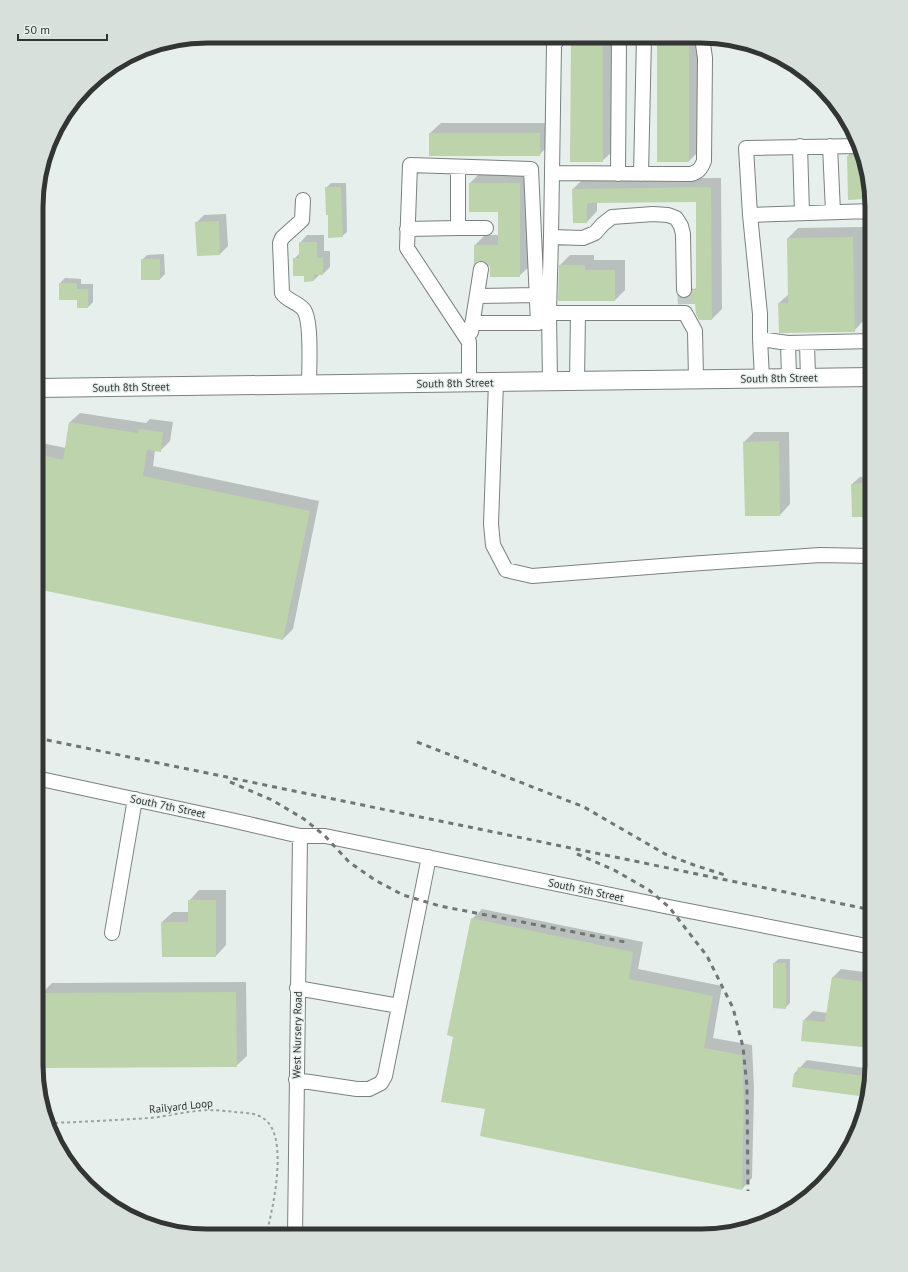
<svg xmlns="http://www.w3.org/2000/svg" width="908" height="1272" font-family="'PT Sans',sans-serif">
  <rect width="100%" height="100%" fill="#e6efeb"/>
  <!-- shadow -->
  <path fill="#0003" d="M574,37H613V151L602,161L572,40Z
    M661,37H699V151L689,161H658V41Z
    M441,123H549V145L539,155L430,133Z
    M855,148H858L869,193L864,198H849L848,156Z
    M480,173H530V266L519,276L491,266L475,245L485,235H499V211L470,183Z
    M721,178L722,309L712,319L696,303L680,298L690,288L695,289L697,286V201L597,202V211L587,222L573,189L583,179Z
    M331,183H346L347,232L342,236L329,214L326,188Z
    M226,214L228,246L220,254L196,223L204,215Z
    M863,227L864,320L854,331L779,303L789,294L788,238L798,228Z
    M307,235H324V251H330V267L323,274H320L314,280L305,275L294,259L300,253V243Z
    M164,254L165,274L160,279H142V260L147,255Z
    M570,255H594V260H625V290L615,300L560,265Z
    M65,278L81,279V284H93V302L88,307L60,283Z
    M80,413L146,423L150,419L173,422L170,441L160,451L155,450L153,466L319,501L293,629L283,639L37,588V442L66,448L69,423Z
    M754,432H789L790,504L780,515L744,442Z
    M872,476V516L852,484L860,477Z
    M199,890H226V945L216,956H163L162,922L173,912H189V901Z
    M482,909L643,942L638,969L722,986L713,1038L752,1045L754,1090L752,1178L742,1189L481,1135L487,1108L455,1036L472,919Z
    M779,959H790V1003L785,1008L774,963Z
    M841,969L872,973V1047L804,1020L813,1011L827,1013L832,978Z
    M246,982L247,1056L236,1066L42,1067V993L52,983Z
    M807,1060L872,1069V1076L868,1096L793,1086L794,1074Z"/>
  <!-- building -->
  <path fill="#bcd3ac" d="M571,39H603V162H570Z
    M657,40H689V162H657Z
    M429,133H540V156H429Z
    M860,155L864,172L865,199L848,200L847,156Z
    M469,183H520V277H490V267L486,262L482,261H478L474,265V245H498V212H469Z
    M325,187H341L343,237L328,238V215H326Z
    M711,187L712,320H699L696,314L695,304H680L679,297L684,298L688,297L691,294L692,290H696V202L587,203V223H573L572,189Z
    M219,221L220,255L197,256L195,222Z
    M853,237L855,332L779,333L778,303H788L787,238Z
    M299,242H317V258H323V275H314V281L304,282V276H293V258H299Z
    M141,259H160V280H141Z
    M559,265H585V270H615V301H558Z
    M59,283H77V289H88V308H77V300H59Z
    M69,422L138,433L139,429L163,432L161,452L147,450L143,476L310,511L283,640L37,589V454L63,460Z
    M779,441L780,516H745L743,442Z
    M872,483V517H852L851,484Z
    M188,900H216V957H162L161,922H188Z
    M471,918L633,952L629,979L713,996L704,1048L742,1055L744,1101L742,1190L480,1136L485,1109L441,1102L453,1037L447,1035Z
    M773,963H786V1009L773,1008Z
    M832,977L872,983V1048L801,1041L803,1020L825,1022Z
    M236,992L237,1067L41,1068V993Z
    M798,1067L871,1077L867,1097L792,1087L794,1074H797Z"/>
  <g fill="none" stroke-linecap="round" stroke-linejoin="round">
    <!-- minor-tunnel -->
    <path stroke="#c2cac6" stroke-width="14" stroke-dasharray="14 7" stroke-linecap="butt" d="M684,290L685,304"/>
    <!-- minor casing -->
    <g stroke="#7a827e" stroke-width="16">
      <path id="minor" d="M800,146L802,213
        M830,146L833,212
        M552,173L691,174C698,172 701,169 704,161L705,58L702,37
        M618,174L619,37
        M641,174L644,37
        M303,200L302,220L282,238L280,243L282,293C287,301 298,302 304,310C312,322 309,369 309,385
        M871,211L872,246
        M750,215L872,211
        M458,228H486
        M407,229L458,228V167
        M551,237L554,45L559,37
        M477,296L537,295
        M549,313L551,237L583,238L595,233L603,224L612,217L653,214L668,215L676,218L681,226L683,234L684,290
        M471,332L481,269
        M760,339V314L750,215L746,148L858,146
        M788,343L789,378
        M807,343L808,378
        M762,378L760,339L788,343L872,341
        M550,381L549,313H578
        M577,381L578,313H685L695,331L696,379
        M469,382V342L407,248L410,165L531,169L538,323H472
        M496,382L491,524L493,545L506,570L532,576L688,564L820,555L872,556
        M36,778L231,820L300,836H325L669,907L872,947
        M112,933L135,799
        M297,988L399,1006
        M296,1080L357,1089H369L381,1083L385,1076L429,857
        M295,1235L300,836"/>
    </g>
    <!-- major casing -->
    <g stroke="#7a827e" stroke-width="20">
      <path id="major" d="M37,388L872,377"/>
    </g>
    <!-- path -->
    <path stroke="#9ba19e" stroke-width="2" stroke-dasharray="3 3" stroke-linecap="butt" d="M49,1123C83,1122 116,1120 150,1118C169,1116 188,1111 207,1110C216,1110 226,1111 235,1112C248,1113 262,1113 270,1125C286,1148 273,1209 266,1235"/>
    <!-- minor -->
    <use href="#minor" stroke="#fff" stroke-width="14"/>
    <!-- major -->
    <use href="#major" stroke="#fff" stroke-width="18"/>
    <!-- rail -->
    <path stroke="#717674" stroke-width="3" stroke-dasharray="5 5" stroke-linecap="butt" d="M37,738L872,910
      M417,742L584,807L665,854L694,865L725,875
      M230,782L272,800L304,819L325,836L349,862L375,880L403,895L440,906L625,942
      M577,854L614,870L649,890L669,907L707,956L733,1008L743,1047L747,1087L748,1191"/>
  </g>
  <g text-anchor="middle" stroke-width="3" stroke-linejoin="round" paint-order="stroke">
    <!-- street labels -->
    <g font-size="11" fill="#323534" stroke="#e6efeb">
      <text transform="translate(779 378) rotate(-1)" y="4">South 8th Street</text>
      <text transform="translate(455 383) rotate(-1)" y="4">South 8th Street</text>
      <text transform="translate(131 387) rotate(-1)" y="4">South 8th Street</text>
      <text transform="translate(168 806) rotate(12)" y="4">South 7th Street</text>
      <text transform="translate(586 890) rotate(12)" y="4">South 5th Street</text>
      <text transform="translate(297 1035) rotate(-89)" y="4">West Nursery Road</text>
      <text transform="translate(181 1106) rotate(-6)" y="4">Railyard Loop</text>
    </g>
  </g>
  <!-- crop -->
  <path d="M0 0H908V1272H0ZM207 43H701A164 164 0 0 1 865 207V1065A164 164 0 0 1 701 1229H207A164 164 0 0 1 43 1065V207A164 164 0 0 1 207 43Z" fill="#d8e0dc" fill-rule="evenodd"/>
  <path fill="none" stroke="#323534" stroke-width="5" d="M207 43H701A164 164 0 0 1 865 207V1065A164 164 0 0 1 701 1229H207A164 164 0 0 1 43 1065V207A164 164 0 0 1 207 43Z"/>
  <!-- scale -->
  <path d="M18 34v6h89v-6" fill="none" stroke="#323534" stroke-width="2"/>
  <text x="24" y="34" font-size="12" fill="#323534" stroke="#e6efeb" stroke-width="3" paint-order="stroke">50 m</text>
</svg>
